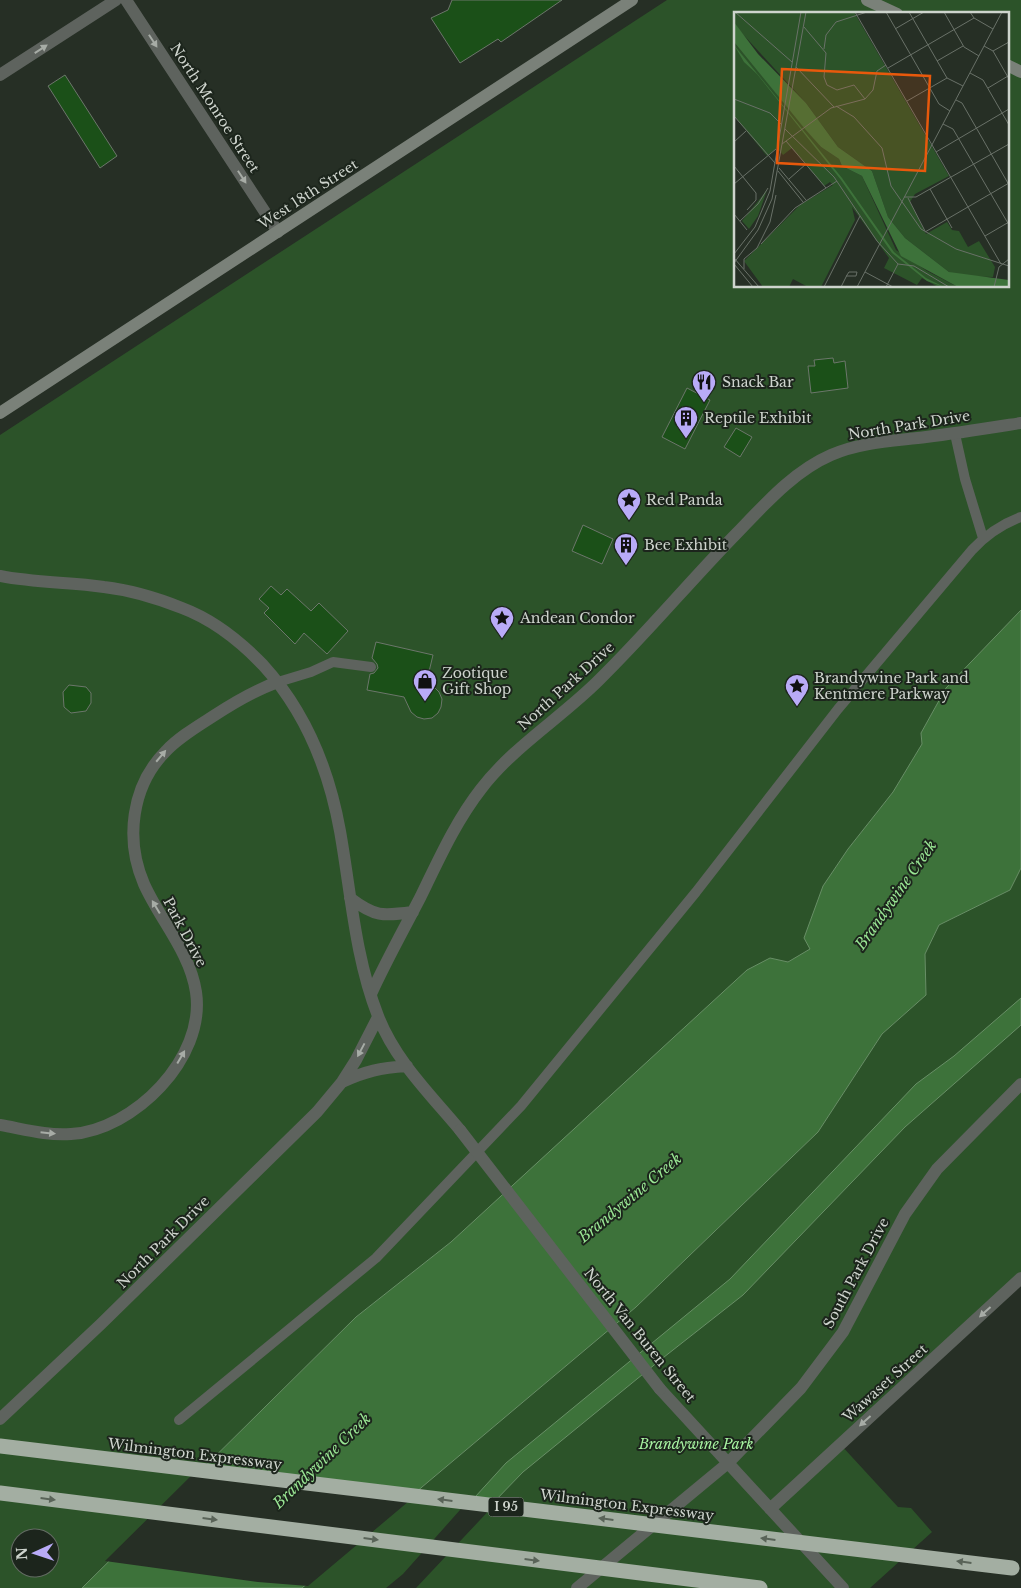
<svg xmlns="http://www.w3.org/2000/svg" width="1021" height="1588" font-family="'Libre Baskerville',serif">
  <rect width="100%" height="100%" fill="#262f25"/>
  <!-- green -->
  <path fill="#2c5329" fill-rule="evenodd" d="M667,0H1021V610L946,688L921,733L922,744L893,792L848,849L823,886L811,949L788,962L770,958L451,1242L356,1317L82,1588H0V435ZM735,14H1007V286H735ZM20,1538H50V1568H20Z
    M1021,868V1278L840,1444L898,1507L911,1508L932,1532L870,1588H302L636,1307L818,1132L882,1034L926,995L925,954L939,925L1010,890Z"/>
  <!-- water -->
  <path fill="#3d723a" stroke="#688f66" d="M1021,610V868L1010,890L939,925L925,954L926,995L882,1034L818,1132L636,1307L302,1588H82L356,1317L451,1242L747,970L770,958L788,962L810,949L804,938L823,886L848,849L893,792L922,744L921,733L946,688Z
    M1021,998V1025L905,1127L743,1295L659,1361L523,1472L431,1567L389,1588L404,1575L506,1463L730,1279L916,1084L954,1056Z"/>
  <!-- pier -->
  <path fill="#262f25" d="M198,1469L415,1496L308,1586L258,1582L105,1561Z
    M468,1501L496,1503L416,1588H386L403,1574Z"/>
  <!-- building -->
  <path fill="#1b5018" stroke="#6c766b" d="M452,0H562L501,42L498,39L460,63L431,18L448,10Z
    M65,75L117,156L100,168L48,86Z
    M833,358L834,363L845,361L848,388L811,393L808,366H815L814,360Z
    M687,388L710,400L685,449L662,437Z
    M736,428L752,437L740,457L724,447Z
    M583,525L613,539L602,564L572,551Z
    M271,586L281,595L287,589L311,611L319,603L348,631L327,654L304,633L295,644L264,613L269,608L259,599Z
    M376,642L433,655L427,680L439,692L442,699L441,707L438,713L432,718L424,719L417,717L411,712L404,697L367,690L370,674L374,673L378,668L377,664L372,658Z
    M69,685L86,687L91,693V703L86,711L71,713L64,707L63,692Z"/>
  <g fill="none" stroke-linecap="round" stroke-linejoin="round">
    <!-- lane -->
    <path stroke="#5e635e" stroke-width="10" d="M955,434L965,479L983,538
      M278,682L311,672L333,662L371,667
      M179,1420L376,1258L521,1106L696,892L838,709L972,550C986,535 1002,524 1021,517"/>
    <!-- street -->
    <path stroke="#5e635e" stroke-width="12" d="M126,0L278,232
      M0,75L116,0
      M0,576C34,583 70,582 104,587C130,590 157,598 182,608C214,620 240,641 263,665C305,711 329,770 340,831C351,893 355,957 378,1016C395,1060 430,1094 460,1130
      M350,898C375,917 382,916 413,912
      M371,994C386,961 404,929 421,896C439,859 456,821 481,789C514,746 561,718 599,680C647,633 690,581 737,533C765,504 794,471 831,455C860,442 895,441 926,437C958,433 989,428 1021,423
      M342,1082C366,1071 380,1068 407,1066
      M0,1125C23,1129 48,1136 71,1134C134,1130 206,1058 196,992C190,952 160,920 144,884C125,840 131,786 166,751C179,737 198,726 215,715C235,702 255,690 278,682
      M660,1389L843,1588
      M0,1419L101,1324L317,1112L342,1082L356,1060L378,1017
      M770,1509L1021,1278
      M577,1588L728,1463L801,1388L843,1332L905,1214L937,1169L1021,1084"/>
    <!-- secondary -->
    <path stroke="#7a8179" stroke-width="12" d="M867,0L897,14
      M1007,65L1021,72
      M0,413L632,0"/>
    <!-- street-bridge -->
    <path stroke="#5e635e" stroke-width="12" d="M460,1130L660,1389"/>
    <!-- highway-bridge -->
    <path stroke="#a3aea2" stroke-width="15" d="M0,1446L1012,1568
      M0,1493L760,1588"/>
  </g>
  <!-- one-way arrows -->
  <defs><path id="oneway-solid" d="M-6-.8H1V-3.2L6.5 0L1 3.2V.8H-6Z" transform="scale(1.25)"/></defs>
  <g fill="#a7aca6">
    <use href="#oneway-solid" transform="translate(153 41) rotate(57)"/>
    <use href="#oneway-solid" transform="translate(41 49) rotate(-33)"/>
    <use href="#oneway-solid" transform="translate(242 177) rotate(57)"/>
    <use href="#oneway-solid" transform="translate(161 756) rotate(-50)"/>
    <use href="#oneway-solid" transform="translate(156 907) rotate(-121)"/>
    <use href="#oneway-solid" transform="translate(361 1050) rotate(118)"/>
    <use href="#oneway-solid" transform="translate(181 1057) rotate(-60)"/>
    <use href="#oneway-solid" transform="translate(48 1133) rotate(6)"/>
    <use href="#oneway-solid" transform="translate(985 1312) rotate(138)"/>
    <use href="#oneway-solid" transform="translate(865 1421) rotate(138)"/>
  </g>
  <g fill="#596358">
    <use href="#oneway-solid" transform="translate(48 1499) rotate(7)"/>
    <use href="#oneway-solid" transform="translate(445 1500) rotate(-173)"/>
    <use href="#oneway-solid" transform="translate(210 1519) rotate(7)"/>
    <use href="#oneway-solid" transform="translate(606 1519) rotate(-173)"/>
    <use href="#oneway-solid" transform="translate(371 1539) rotate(7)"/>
    <use href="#oneway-solid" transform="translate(768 1539) rotate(-173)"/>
    <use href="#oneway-solid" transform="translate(532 1560) rotate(7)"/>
    <use href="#oneway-solid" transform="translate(964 1562) rotate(-173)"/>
  </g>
  <!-- icons -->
  <defs>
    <g id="restaurant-pin" transform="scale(1.25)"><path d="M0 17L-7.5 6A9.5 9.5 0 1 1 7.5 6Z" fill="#b9abf7" stroke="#1c251c"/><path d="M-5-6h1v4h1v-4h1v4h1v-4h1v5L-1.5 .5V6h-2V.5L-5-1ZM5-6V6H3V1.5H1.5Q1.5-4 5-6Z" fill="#111"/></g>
    <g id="building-pin" transform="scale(1.25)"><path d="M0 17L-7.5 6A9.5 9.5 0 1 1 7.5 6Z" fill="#b9abf7" stroke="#1c251c"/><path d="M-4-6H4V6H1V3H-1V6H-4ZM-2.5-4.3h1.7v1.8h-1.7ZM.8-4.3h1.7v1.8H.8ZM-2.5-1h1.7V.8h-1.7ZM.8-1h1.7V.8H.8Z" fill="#111"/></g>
    <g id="sight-pin" transform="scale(1.25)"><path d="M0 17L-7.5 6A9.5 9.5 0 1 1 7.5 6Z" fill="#b9abf7" stroke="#1c251c"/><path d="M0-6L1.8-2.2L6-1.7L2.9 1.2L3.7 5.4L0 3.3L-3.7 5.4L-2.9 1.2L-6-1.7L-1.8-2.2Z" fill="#111"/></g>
    <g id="shop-pin" transform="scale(1.25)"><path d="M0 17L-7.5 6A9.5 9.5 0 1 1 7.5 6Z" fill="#b9abf7" stroke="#1c251c"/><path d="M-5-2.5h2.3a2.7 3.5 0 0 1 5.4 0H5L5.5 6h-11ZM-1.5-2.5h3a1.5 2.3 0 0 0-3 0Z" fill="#111"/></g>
  </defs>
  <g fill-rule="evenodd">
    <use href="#restaurant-pin" x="704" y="382"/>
    <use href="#building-pin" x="686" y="418"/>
    <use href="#sight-pin" x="629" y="500"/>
    <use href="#building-pin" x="626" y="545"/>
    <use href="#sight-pin" x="502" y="618"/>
    <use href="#shop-pin" x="425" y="681"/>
    <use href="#sight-pin" x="797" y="686"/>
  </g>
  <g text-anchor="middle" stroke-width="4" stroke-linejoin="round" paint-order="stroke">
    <!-- shield labels -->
    <rect fill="#1c251c" stroke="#99a098" stroke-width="1" x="488.5" y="1497.5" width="35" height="19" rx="4"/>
    <g font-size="12" font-weight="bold" fill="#ced4cd">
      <text x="506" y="1511">I 95</text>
    </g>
    <!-- street labels -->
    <g font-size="14" fill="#ced4cd" stroke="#1c251c">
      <text transform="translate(215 108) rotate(57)" y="5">North Monroe Street</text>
      <text transform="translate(308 194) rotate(-33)" y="5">West 18th Street</text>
      <text transform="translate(909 425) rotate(-9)" y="5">North Park Drive</text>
      <text transform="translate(566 686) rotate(-42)" y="5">North Park Drive</text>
      <text transform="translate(185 932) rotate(62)" y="5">Park Drive</text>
      <text transform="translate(163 1242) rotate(-45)" y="5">North Park Drive</text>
      <text transform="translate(856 1273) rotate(-62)" y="5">South Park Drive</text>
      <text transform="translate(640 1335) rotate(51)" y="5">North Van Buren Street</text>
      <text transform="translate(885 1383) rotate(-42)" y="5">Wawaset Street</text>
      <text transform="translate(195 1454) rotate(7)" y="5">Wilmington Expressway</text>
      <text transform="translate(627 1505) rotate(7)" y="5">Wilmington Expressway</text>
    </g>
    <!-- poi labels -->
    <g font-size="14" fill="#ced4cd" stroke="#1c251c" text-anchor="start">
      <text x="722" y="387">Snack Bar</text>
      <text x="704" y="423">Reptile Exhibit</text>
      <text x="646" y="505">Red Panda</text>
      <text x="644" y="550">Bee Exhibit</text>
      <text x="520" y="623">Andean Condor</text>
      <text x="442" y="678">Zootique<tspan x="442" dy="16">Gift Shop</tspan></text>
      <text x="814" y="683">Brandywine Park and<tspan x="814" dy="16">Kentmere Parkway</tspan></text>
    </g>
    <!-- park labels -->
    <g font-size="14" font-style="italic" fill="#a7f3a1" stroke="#1c251c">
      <text x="696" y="1449">Brandywine Park</text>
    </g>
    <!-- water labels -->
    <g font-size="15" font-style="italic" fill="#99e593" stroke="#1c251c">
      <text transform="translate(896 895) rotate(-55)" y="5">Brandywine Creek</text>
      <text transform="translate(630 1198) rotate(-40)" y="5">Brandywine Creek</text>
      <text transform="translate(322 1461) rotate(-44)" y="5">Brandywine Creek</text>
    </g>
  </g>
  <!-- overview -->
  <g transform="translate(734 12)">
    <rect width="275" height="275" fill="#262f25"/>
    <path d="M0,0H120L215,164L181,182L176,190L192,222L213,210L218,218L225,219L234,235L245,229L261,255L259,265L223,264L215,260L171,226L154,205L138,159L104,135L72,91L5,18L0,10ZM0,30L87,135L105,147L108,154L128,164L162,238L193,259L224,275H204L188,266L183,273L150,256L155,246L118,195L121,208L87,275H74L59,267L55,275H29L10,249L66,193L99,173L96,170L90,174L58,136L49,143L43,136L33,144L0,104ZM33,178L24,204L15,217L8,209Z" fill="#2c5329"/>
    <path d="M0,10L24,42L72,91L104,135L138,159L154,205L171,226L215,260L275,268V275H224L167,244L128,164L108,154L105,147L87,135L71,117L0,30ZM0,33L108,166L160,240L192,266L210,275L193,269L158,241L107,168L23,62L10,50Z" fill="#3d723a"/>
    <path fill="none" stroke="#697168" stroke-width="1" d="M1,0L58,50M121,0L267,252M152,0L205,92L216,99M175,0L213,66L229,74M210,0L230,35L245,44M236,0L240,6L259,17M70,15L92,41L90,65L93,73L103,78L120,73L131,87M161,17L190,0M250,34L259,39L275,67M90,37L92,23L102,10L133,0M259,39L275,30M203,49L229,34M62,55L100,95M154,56L240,6M236,61L249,68L275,113M254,76L274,64M0,87L36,101L47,112M222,88L228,91L275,173M173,89L213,66M102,94L120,105L148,136L157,174L187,217L222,237L275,254M0,104L41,151M209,112L219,117L275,213M51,117L100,165L143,229L164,252L180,254L215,275M52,129L92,176M0,130L12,119M48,132L97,96L131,87L139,78L143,59L152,53M202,140L275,97M0,154L22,181V188L13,198M45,156L72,188M44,159L69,190M55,167L72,152M0,172L42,137M196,177L218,216M170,185H182L275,132M174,186L191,219M0,202L13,218M6,209L24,192L34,176M191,220L275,171M251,224L275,210M27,232L61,196L103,169M23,236L36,210L42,183M0,242L21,215L36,179L67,0M0,246L25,275M0,251L24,218L38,187L72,0M0,252L19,275M10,257V247L23,236M131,260L159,275M90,275L126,204M107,275L113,263L115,260H123L122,264H112M123,275L268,0M152,275L164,252M260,275L265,255L275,247"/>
    <path fill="#e8590c" fill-opacity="0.15" stroke="#e8590c" stroke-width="2.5" d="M48,57L196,64L191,159L43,151Z"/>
    <rect width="275" height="275" fill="none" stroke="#ced4cd" stroke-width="2.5"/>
  </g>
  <!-- north arrow -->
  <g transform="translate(35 1553) rotate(267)"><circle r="24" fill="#1c251c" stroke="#636b63"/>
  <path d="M0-4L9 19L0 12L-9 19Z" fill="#b9abf7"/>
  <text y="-8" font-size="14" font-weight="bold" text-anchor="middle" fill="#ced4cd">N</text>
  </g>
</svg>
